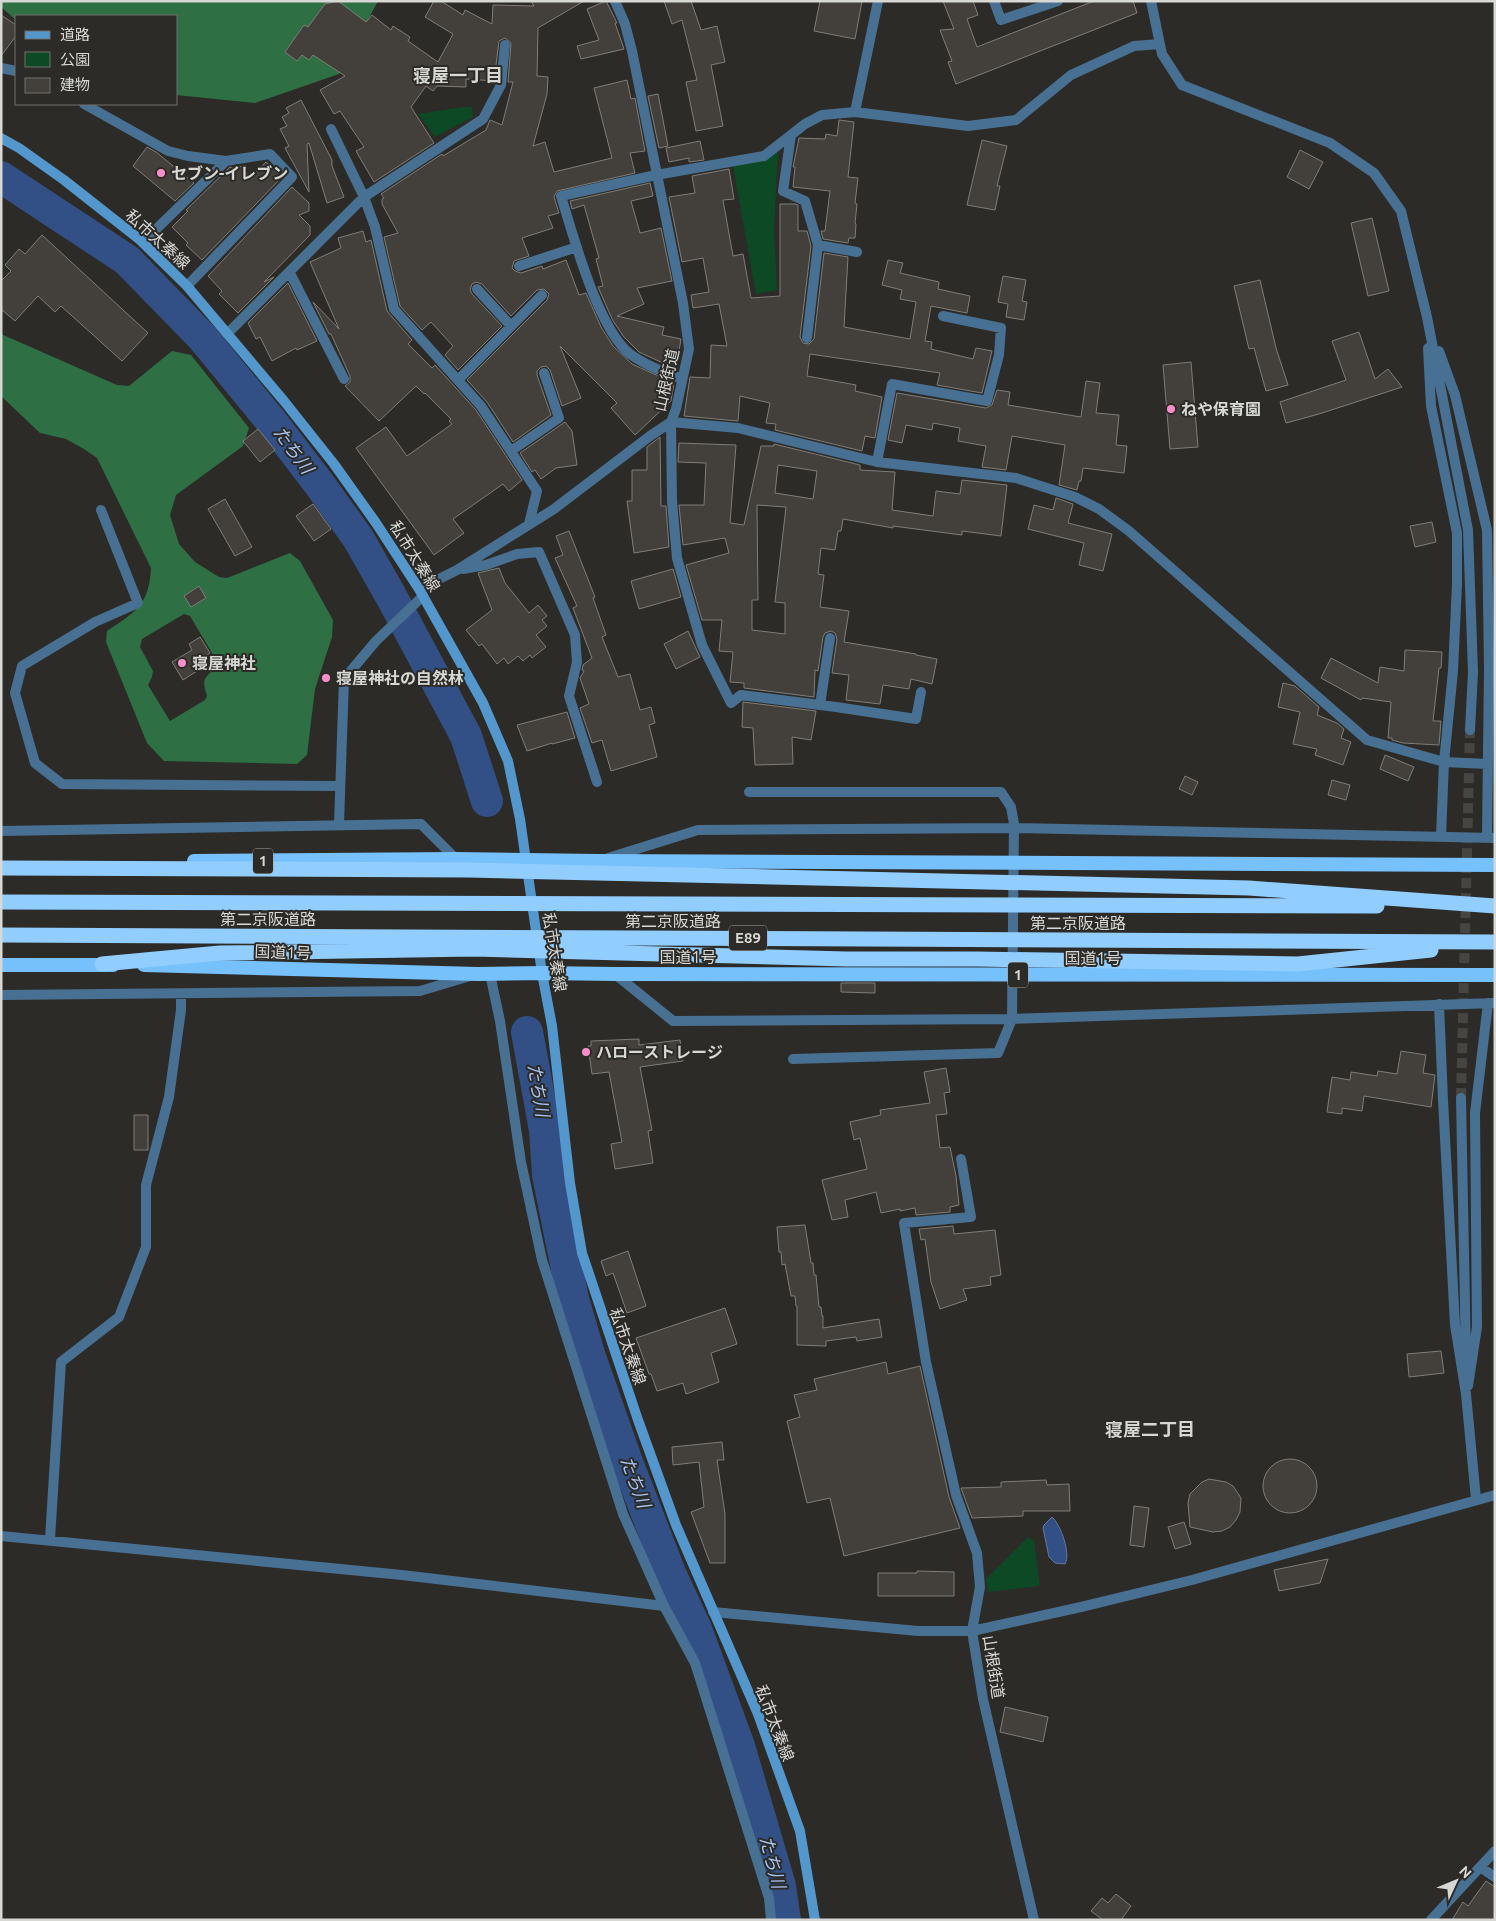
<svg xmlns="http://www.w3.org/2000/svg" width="1496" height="1921" font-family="Ubuntu,'Noto Sans JP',sans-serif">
  <rect width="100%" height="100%" fill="#2c2b27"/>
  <!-- green -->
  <path fill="#0d4925" d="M463,107H472L473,117L435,137L418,114Z
    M778,152L774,231L777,290L756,294L733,166Z
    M1028,1537L1034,1540L1040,1586L988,1592L986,1579Z"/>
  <!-- forest -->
  <path fill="#2e6f44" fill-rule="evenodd" d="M1,1H378L339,74L255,103L176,95V16H16V20L1,7Z
    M1,334L117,385L129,386L172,351L191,355L249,428L243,446L176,495L170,515L179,544L195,562L219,577L227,578L290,553L300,561L333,620L332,637L315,689L307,755L297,764L164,761L147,743L106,642L107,631C135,612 149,606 151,568L97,458L84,449L66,439L40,433L1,396ZM184,614L190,616L215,658V668C203,680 202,679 207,696L205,700L170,721L148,685L152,677L153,671L140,647L142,639Z"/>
  <!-- water -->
  <path fill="#325086" stroke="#64789d" d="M1052,1517C1061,1525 1071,1554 1065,1564L1055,1563L1049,1557L1043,1528L1044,1525Z"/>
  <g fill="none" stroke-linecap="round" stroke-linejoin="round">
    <!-- river -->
    <path stroke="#325086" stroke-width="32" d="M1,177L127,260L203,338L271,421L320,485L358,538L391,596L466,736L487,801
      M527,1032L545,1130L548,1175L573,1299L589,1354L627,1462L670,1573L696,1629L739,1746L780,1886L785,1920"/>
  </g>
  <!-- building -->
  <path fill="#43403c" stroke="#807d79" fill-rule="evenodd" d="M338,1L366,22L372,15L391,30L393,26L410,37L408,41L438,62L453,34L425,17L434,1H441L463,15L465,10L492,24L493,5L534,6L531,1H584L538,28L537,76L548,77L547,94L533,146L545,142L554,172L612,158L594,88L627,80L631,99L635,98L645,151L630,153L635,173L557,191L554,197L559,213L548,216L553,228L522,238L529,256L514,261L512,268L515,271L521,273L542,266L543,269L566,260L579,295L586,293L601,327L613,346L632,364L674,383L671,401L635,435L611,408L617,403L560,346L581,398L562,406L550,370L546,366L541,367L537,371V375L551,415L513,442L487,402L467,380L547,300L549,294L544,289L537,290L511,316L482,284L476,282L472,284L470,290L472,294L502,326L458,370L445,355L453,346L431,322L422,330L400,306L384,237L398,233L382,204V199L384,198L381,194L442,154L443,156L486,130L490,120L502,125L513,82H508L511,43L505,38L499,41L494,81L466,79V87L437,86L433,91L426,86L411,107L434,143L374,182L356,151L364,147L340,111L334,114L320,90L345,76L313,55L309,60L302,55L297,61L285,52L304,25L308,27L325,4Z
    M606,1L617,23H615L624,49L581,59L577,46L599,40L587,9Z
    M664,1H691L701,30L717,26L725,62L711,65L723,126L696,131L686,82L697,80L682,20L672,24Z
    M820,1H862L855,39L814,31Z
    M943,1H973L978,15L967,19L977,47L1094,1H1133L1137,13L956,84L948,62L952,61L940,30L954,29Z
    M1,15L16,25V36L1,56Z
    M658,94L668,146L659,148L648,96Z
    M301,100L332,160V166L344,197L327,203L309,143L307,144L309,192L285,148L289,146L280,129L287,126L282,117L289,113L286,108Z
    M839,120L854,122L848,177L858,178L855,203L857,204L855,223L856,224L855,238H849L848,243L823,239L821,231H825L830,191L793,187L795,167H793L799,138L825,139L826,134L837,136Z
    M982,140L1007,146L997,186H1000L995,210L967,205Z
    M700,141L704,160L689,162V158L669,162L666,148Z
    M147,147L156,152L194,183L175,201L133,166Z
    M1300,150L1323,162L1309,189L1287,177Z
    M266,162L282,177L202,260L186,245L188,243L172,227L188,211L186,210L230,167L235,169L240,166L251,177Z
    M729,169L734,199L723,200L733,256L743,254L751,298L780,296V204H795L798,205V231H807L811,246L800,337L803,343L809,344L814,339L824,253L848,257L844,327L910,339L916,302L900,299L902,290L882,285L888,260L903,263L900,273L939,282L938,289L970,296L967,313L931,306L925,341L932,342L931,349L973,359L976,348L992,351L982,393L937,385L940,373L810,354L807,376L856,385L855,391L882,397L875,438L865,436L862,451L775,430L776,424L766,423L770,403L740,396L738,421L684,416L690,377L710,378L711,345L727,346L719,304L693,308L691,295L709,292L703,258L682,262L669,197L695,193L692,176Z
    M650,183L653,196L631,201L640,233L661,228L672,281L637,288L644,304L617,316L664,327L662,335L681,339L676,369L639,352L624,337L613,321L598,287L603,286L596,259L599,258L584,205L572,209L570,201Z
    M292,187L309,203V211L299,215L310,226V235L264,282L274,277L238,313L219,294L222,291L208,276Z
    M1372,218L1389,291L1368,296L1351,223Z
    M363,231L366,242L371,240L387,311L412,340L408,344L432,368L435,365L476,410L522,480L509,491L503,484L453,519L464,533L434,555L356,448L386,427L407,456L452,424L449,421L451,419L425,393L424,394L416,386L379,421L345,386L350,382V376L331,334H329L313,302L339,329L310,262L341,248L338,238Z
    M42,235L148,333L122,361L61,306L55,312L38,296L15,321L1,309V281L11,271L5,265L19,249L25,254Z
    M1003,276L1026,280L1022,301L1027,302L1024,320L1006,317L1008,304L998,302Z
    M1260,280L1276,348L1288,385L1266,391L1254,348L1249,349L1234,286Z
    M288,283L317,341L297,350L296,348L272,361L260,337L256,339L248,323Z
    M1359,332L1375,379L1388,369L1402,387L1319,414L1286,423L1280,402L1346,380L1332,341Z
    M1191,362L1198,447L1170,449L1163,365Z
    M1086,381L1100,383L1096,413L1119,415L1116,445L1127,446L1124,473L1083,468L1081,481H1079L1077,490L1059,485L1065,445L1012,436L1006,470L982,467L986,446L958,441L960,428L933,423L932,430L906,425L902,443L888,440L897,393L986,408L992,405L997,390L1010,392L1008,405L1081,417Z
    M565,422L572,431L577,465L556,468L541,479L535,470L532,472L520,453Z
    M258,429L275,450L260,462L243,441Z
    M660,437L661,506H666L669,547L634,553L627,501H632V470H647V447Z
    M679,443L736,445L730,523L744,525L761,446H774V444L860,465V470L895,472L892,510L933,516L936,491L960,494L962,480L1007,485L1001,536L962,531V535L893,526V528L843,519L841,531H838L835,550L821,548L818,574L824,575L820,607L849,611L844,642L916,654V655L937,659L932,684L911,679L909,689L883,685L880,704L846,700L849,675L832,673L837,639L835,633L831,631L825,633L823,637L818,671L815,670L814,697L744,688V683L730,682L733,652L719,651L722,620H702L686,565L729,553L725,538L683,545L679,505H704L706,463L678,462ZM778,465L817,471L813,499L775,493ZM757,505L786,507L775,602L785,603V634L752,630V600H758Z
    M1056,498L1073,504L1068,523L1112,534L1103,571L1079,565L1084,543L1028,529L1034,505L1053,510Z
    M225,499L252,547L235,556L208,509Z
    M313,504L331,529L314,541L296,516Z
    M1432,522L1436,542L1415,547L1410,526Z
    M569,531L595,597L593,598L606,635L602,637L618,677L630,674L640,710L651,707L655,723L649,725L657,757L611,771L602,740L592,743L580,708L589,704L580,678L584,671L582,670L583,665L592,658L573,608L577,606L555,558L563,555L556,536Z
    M499,568L505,583L529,613L538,605L547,616L542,620L547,626L536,635L546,647L532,658L530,655L523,661L518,656L508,664L504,658L497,664L482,644L479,646L466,630L492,610L478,573Z
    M673,569L681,597L639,609L631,581Z
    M199,586L206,598L191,607L184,596Z
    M688,631L700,657L676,669L664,644Z
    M200,637L210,653L204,657L208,664L183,680L172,662L192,650L189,644Z
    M1405,650L1442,652L1441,668H1439L1433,721H1441L1439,745L1403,743L1392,740V738H1388L1391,702L1362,698L1361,700L1321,678L1331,658L1378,683L1380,667L1404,671Z
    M1283,683L1295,686L1319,707L1317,715L1337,723L1344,729L1341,738L1351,742L1343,765L1315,755L1317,749L1293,744L1300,712L1278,707Z
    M743,702L816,711L811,740L792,737L793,764L755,765L753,728L742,727Z
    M567,712L575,738L552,744V743L527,751L517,725Z
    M1385,755L1414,767L1408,781L1380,769Z
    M1185,776L1198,782L1192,795L1179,789Z
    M1332,780L1350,785L1346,800L1328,795Z
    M841,983H875V993L841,992Z
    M639,1039V1045L680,1040L683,1061L640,1067L652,1130L648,1131L653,1163L615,1169L611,1144L622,1142L609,1072L592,1074L588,1046H591V1041Z
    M1401,1051L1426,1055L1423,1073L1435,1075L1431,1107L1364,1096L1362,1111L1342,1108V1114L1327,1112L1332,1077L1350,1080L1351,1072L1377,1076L1378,1071L1397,1074Z
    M946,1068L950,1092L944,1093L947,1114L936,1115L940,1148L950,1147L956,1176L959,1205L950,1207V1212L916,1215L915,1208L900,1211V1209L881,1213L876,1192L845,1200L848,1217L832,1220L822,1180L867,1169L860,1138L854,1140L850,1122L881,1115L880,1110L930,1103L924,1072Z
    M134,1115H148V1150H134Z
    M805,1225L811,1263H813L814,1275H816L819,1307H821L822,1316H823V1328L879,1319L882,1337L857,1341L856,1337L826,1341V1346L797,1345V1306H796L795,1296H791L785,1264L782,1265L781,1252H779L777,1227Z
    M953,1226L954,1234L995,1230L1001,1275L990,1277L991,1285L963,1289L967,1300L940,1309L931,1282L925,1239L921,1240L919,1229Z
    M628,1251L646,1306L627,1313L613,1273L606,1276L601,1261Z
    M725,1308L737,1344L711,1353L719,1382L686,1394L683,1383L657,1391L651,1374H649L636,1338Z
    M1441,1351L1444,1373L1409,1377L1407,1354Z
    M886,1362L888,1374L920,1366L949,1497L960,1528L844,1556L830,1498L807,1503L787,1421L800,1417L794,1395L817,1390L814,1379Z
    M722,1442L724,1460H717L725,1514V1563H710L691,1512L704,1507L699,1462L673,1465L672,1447Z
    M1263 1486a27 27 0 1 1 54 0a27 27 0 1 1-54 0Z
    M1209,1479L1226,1482L1233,1486L1241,1498L1240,1512L1236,1520L1230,1527L1222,1531L1213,1532L1190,1527L1188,1503L1190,1494L1202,1482Z
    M1046,1480L1047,1485L1069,1484L1070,1511H1023V1516L972,1518L961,1488L1001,1487V1482Z
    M1134,1506L1149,1508L1144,1547L1130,1545Z
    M1184,1522L1191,1544L1175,1549L1168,1527Z
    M1328,1559L1320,1583L1279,1591L1274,1570Z
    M917,1571L954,1572V1596H878V1573H917Z
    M1005,1707L1048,1717L1043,1742L1000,1732Z
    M1486,1881L1495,1887V1920H1452L1463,1902L1468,1906Z
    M1116,1894L1131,1906L1121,1920H1103L1091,1911L1102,1898L1108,1903Z"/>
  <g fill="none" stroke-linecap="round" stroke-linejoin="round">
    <!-- minor-tunnel -->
    <path stroke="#464541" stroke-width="10" stroke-dasharray="10 5" stroke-linecap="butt" d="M1461,1098L1470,730"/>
    <!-- minor -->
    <path stroke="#487092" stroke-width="10" d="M615,1L625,24L632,51L683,303L689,349L676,409L671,422L672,501L677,558L702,645L731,703L741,695L836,707L916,719L921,692
      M994,1L1001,20L1058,1
      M1151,1L1162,54L1182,85L1330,143L1374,173L1401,211L1427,317L1468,530L1473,672L1470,730
      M1,68L16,71
      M84,104L168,151L188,156L226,161
      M855,112L878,1
      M331,129L364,197L375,227L394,309L481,406L537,491L529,524
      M791,135L783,191L805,201L818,245L807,338
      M143,242L226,161L270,154L292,177L187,286
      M818,245L857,252
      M519,266L577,247
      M290,273L344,379
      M477,289L511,326
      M227,334L364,197L483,119L501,85L505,45
      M1428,348L1431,406L1457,533V584L1453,671L1444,762L1441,837
      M1439,351L1455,395L1487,530L1489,668L1487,837
      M682,379C664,372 645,365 630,354C598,329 573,235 561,196L656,175L764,156L805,124L822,115L855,112L968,126L1016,120L1071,75L1134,46L1160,44
      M458,380L542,295
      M511,451L559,418L544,373
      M877,462L892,384L987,401L999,355L1001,328L943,316
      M101,510L138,603L95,622L22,666L15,693L35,763L62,784L340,786
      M463,569L486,565L517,554L539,552L575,635L577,662L569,696L597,782
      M419,589L457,570L554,509L650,436L671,422L738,428L877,462L1016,478L1075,497L1099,509L1129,531L1367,740L1444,762L1488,764
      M820,705L830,638
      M749,792H1001L1011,807L1014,824L1012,1019L998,1053L793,1059
      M339,824L344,679L376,641L423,596
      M1,831L421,824L456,859
      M608,858L698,830L1013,828L1495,838
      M490,974L500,1021L521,1162L542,1260L623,1514L664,1606L695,1663L769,1898L771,1920
      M615,974L673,1021L1012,1019L1495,1003
      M1,995L420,991L470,976
      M1439,1004L1443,1100L1455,1325L1466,1394L1476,1499
      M1461,1098L1466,1358
      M961,1159L971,1217L904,1223L926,1362L956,1495L977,1553L980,1587L972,1631L983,1699L1034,1920
      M1468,1386L1477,1327L1475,1113L1488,1003
      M1,1536L402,1575L664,1606
      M50,1539L61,1362L119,1317L146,1247V1185L169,1097L181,1010V994
      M713,1612L918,1631H972L1081,1607L1192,1580L1495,1495
      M1480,1867L1495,1877
      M1431,1920L1495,1851"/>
    <!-- secondary -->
    <path stroke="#5497cd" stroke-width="10" d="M1,138L19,148L64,180L139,239L187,286L284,401L334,464L376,523L419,589L483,703L508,761L520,819L542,973L552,1026L570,1183L582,1253L638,1420L676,1525L758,1714L800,1831L815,1920"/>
    <!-- trunk -->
    <path stroke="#76c0fc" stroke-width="14" d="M194,861L456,859L598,861L1495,865
      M1,965H113
      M144,965L478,974L542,973L615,974L1495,975"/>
    <!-- motorway -->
    <path stroke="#91cdff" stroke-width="15" d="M1,868L469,870L1249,888L1495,906
      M1,902L1377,906
      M1,935L1495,942
      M102,964L220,953L475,949L846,959H977L1298,964L1431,950"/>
  </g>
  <!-- markers -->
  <g fill="#f98fc9" stroke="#2c2b27" stroke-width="2">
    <circle cx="161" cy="173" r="5"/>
    <circle cx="1171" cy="409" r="5"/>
    <circle cx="182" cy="663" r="5"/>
    <circle cx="326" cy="678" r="5"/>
    <circle cx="586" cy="1052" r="5"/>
  </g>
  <g text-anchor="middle" stroke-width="4" stroke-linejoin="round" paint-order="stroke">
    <!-- shield labels -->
    <g fill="#2c2b27" stroke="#a4a3a0" stroke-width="1">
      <rect x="253" y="848.5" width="20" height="25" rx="4"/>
      <rect x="729" y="925.5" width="38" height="25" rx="4"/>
      <rect x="1008" y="962.5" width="20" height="25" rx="4"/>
    </g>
    <g font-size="15" font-weight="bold" fill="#d7d7d4">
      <text x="263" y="866">1</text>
      <text x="748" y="943">E89</text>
      <text x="1018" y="980">1</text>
    </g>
    <!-- poi labels -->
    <g font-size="16" font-weight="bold" fill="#d7d7d4" stroke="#2c2b27" text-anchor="start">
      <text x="171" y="179">セブン-イレブン</text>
      <text x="1181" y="415">ねや保育園</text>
      <text x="192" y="669">寝屋神社</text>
      <text x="336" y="684">寝屋神社の自然林</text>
      <text x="596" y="1058">ハローストレージ</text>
    </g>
    <!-- street labels -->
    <g font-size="16" fill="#d7d7d4" stroke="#2c2b27">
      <text transform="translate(158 239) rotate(42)" y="6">私市太秦線</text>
      <text transform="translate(666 380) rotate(-77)" y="6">山根街道</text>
      <text transform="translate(415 556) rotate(58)" y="6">私市太秦線</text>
      <text x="268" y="925">第二京阪道路</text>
      <text x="673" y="927">第二京阪道路</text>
      <text x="1078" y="929">第二京阪道路</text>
      <text transform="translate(283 952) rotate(2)" y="6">国道1号</text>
      <text transform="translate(555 952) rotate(81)" y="6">私市太秦線</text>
      <text x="688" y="963">国道1号</text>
      <text x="1093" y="964">国道1号</text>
      <text transform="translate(628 1346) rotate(71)" y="6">私市太秦線</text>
      <text transform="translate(994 1667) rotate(81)" y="6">山根街道</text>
      <text transform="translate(775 1723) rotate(69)" y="6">私市太秦線</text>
    </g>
    <!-- neighbourhood labels -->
    <g font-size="18" font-weight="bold" fill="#d7d7d4" stroke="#2c2b27">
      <text x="458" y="82">寝屋一丁目</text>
      <text x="1150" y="1436">寝屋二丁目</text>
    </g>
    <!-- water labels -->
    <g font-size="18" font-style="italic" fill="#a7c3f4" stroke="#2c2b27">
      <text transform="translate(293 450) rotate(54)" y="6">たち川</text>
      <text transform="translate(538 1090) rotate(80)" y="6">たち川</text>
      <text transform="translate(635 1482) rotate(69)" y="6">たち川</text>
      <text transform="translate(772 1862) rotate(75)" y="6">たち川</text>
    </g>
  </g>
  <!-- border -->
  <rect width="1496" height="1921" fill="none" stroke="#d7d7d4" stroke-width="5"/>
  <!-- legend -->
  <rect x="15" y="15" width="162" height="90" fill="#2c2b27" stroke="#70706c"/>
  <rect x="25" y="31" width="25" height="8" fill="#5497cd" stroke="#70706c"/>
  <text x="60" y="40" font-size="15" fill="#d7d7d4">道路</text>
  <rect x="25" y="52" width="25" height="15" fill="#0d4925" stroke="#70706c"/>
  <text x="60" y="65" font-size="15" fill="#d7d7d4">公園</text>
  <rect x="25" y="78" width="25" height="15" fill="#43403c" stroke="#70706c"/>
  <text x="60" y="90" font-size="15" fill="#d7d7d4">建物</text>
  <!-- north arrow -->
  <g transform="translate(1456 1881) rotate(46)" stroke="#2c2b27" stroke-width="4" paint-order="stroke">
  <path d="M0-4L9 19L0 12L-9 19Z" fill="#d7d7d4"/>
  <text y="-8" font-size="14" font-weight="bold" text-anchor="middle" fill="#d7d7d4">N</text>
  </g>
</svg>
